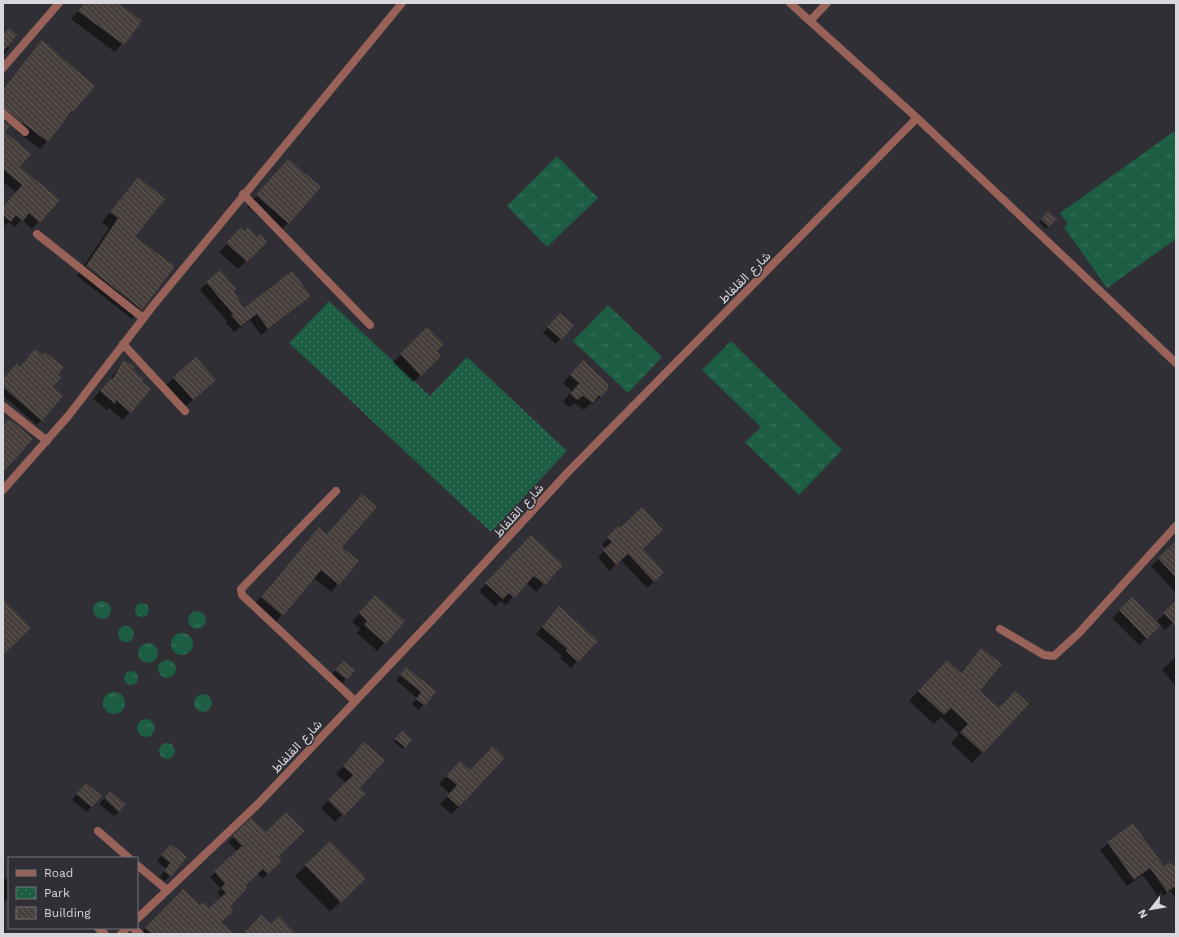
<svg xmlns="http://www.w3.org/2000/svg" width="1179" height="937" font-family="'Work Sans',Vazirmatn,sans-serif">
  <defs>
    <pattern id="grass-tufts" width="24" height="20" patternUnits="userSpaceOnUse"><rect width="24" height="20" fill="#1c5d43"/><path d="M3 7l-1-3M5 7V3M7 7l1-3M15 17l-1-3M17 17v-4M19 17l1-3" fill="none" stroke="#3c745e"/></pattern>
    <pattern id="park-dots" width="8" height="8" patternUnits="userSpaceOnUse"><rect width="8" height="8" fill="#1c5d43"/><path d="M2 2h.1M6 6h.1" fill="none" stroke="#3c745e" stroke-width="1.8" stroke-linecap="round"/></pattern>
    <pattern id="building-back-hatch" width="6" height="6" patternUnits="userSpaceOnUse"><rect width="6" height="6" fill="#473f3b"/><path d="M-1 5l2 2M0 0l6 6M5-1l2 2" fill="none" stroke="#615a57"/></pattern>
  </defs>
  <rect width="100%" height="100%" fill="#302f36"/>
  <!-- grass -->
  <path fill="url(#grass-tufts)" d="M1176,130V239L1107,288L1064,227L1068,224L1060,213Z
    M557,156L598,198L547,247L507,206Z
    M608,305L662,357L628,393L573,341Z
    M731,341L842,450L799,495L745,442L761,427L702,370Z
    M93 610a9 9 0 1 1 18 0a9 9 0 1 1-18 0Z
    M135 610a7 7 0 1 1 14 0a7 7 0 1 1-14 0Z
    M188 620a9 9 0 1 1 18 0a9 9 0 1 1-18 0Z
    M118 634a8 8 0 1 1 16 0a8 8 0 1 1-16 0Z
    M171 644a11 11 0 1 1 22 0a11 11 0 1 1-22 0Z
    M138 653a10 10 0 1 1 20 0a10 10 0 1 1-20 0Z
    M158 669a9 9 0 1 1 18 0a9 9 0 1 1-18 0Z
    M124 678a7 7 0 1 1 14 0a7 7 0 1 1-14 0Z
    M103 703a11 11 0 1 1 22 0a11 11 0 1 1-22 0Z
    M194 703a9 9 0 1 1 18 0a9 9 0 1 1-18 0Z
    M137 728a9 9 0 1 1 18 0a9 9 0 1 1-18 0Z
    M159 751a8 8 0 1 1 16 0a8 8 0 1 1-16 0Z"/>
  <!-- park -->
  <path fill="url(#park-dots)" d="M329,301L430,396L467,357L567,451L491,532L289,343Z"/>
  <!-- shadow -->
  <path fill="#0007" d="M85,3H115L140,21L115,52L71,19Z
    M3,36L6,46L9,48L3,56Z
    M42,42L67,61L73,111L40,149L16,131L27,117L3,96V88Z
    M3,104L16,117L9,124L3,119Z
    M3,122L4,132L19,167L58,200L32,229L22,220L15,227L9,222L3,227V207L16,192L3,182Z
    M288,160V223L278,233L247,206Z
    M138,178L134,237L174,266L141,310L132,319L77,276L109,228L102,222Z
    M1048,213L1055,219L1046,229L1039,222Z
    M233,237L257,238L265,242L238,269L219,252Z
    M207,283L233,291L244,309L310,296L261,335L250,320L234,332L225,322L227,321L200,290Z
    M555,319L573,325L556,344L543,333Z
    M427,329L435,351L440,356L413,382L393,362Z
    M196,358L207,387L185,407L166,385Z
    M124,362L130,412L123,420L109,408L107,410L93,399Z
    M20,368L56,376L42,420L37,425L3,396V380Z
    M575,369L607,389L593,404L591,403L584,410L575,403L569,407L563,402L572,391L563,383Z
    M362,495L341,547L358,561L331,592L314,578L275,623L254,605L312,536L326,535Z
    M608,538L642,549L657,579L647,588L621,560L609,571L598,557L606,549L602,544Z
    M1176,543V593L1151,566Z
    M523,544L562,565L536,592L526,583L506,605L501,601L495,606L479,591Z
    M1132,598L1159,626L1139,645L1112,618Z
    M1176,602V619L1165,630L1157,621Z
    M368,604L404,621L377,651L357,633L360,629L352,622Z
    M553,614L596,641L571,668L560,658L562,656L536,634Z
    M981,649L979,691L998,709L1027,704L972,763L951,743L959,734L941,717L934,724L909,701L937,671L960,673Z
    M1176,657V686L1162,670Z
    M338,667L346,679L342,684L331,675Z
    M406,668L435,691L419,710L412,704L417,698L396,680Z
    M402,733L411,741L403,749L394,742Z
    M357,751L359,788L364,793L335,822L321,808L346,783L336,774Z
    M460,762L459,807L451,814L440,804L450,794L439,784Z
    M81,789L100,796L87,812L72,800Z
    M105,797L119,811L114,816L99,804Z
    M251,820L280,861L263,879L257,873L244,886L229,907L220,922L233,934L141,933L183,890L200,906L209,909L222,898L217,893L221,889L210,877L238,852L228,842Z
    M1132,824L1163,868L1176,867V899L1170,891L1159,898L1143,875L1127,886L1100,850Z
    M330,842L365,878L330,912L295,876Z
    M166,850L186,858L165,881L160,877L166,869L157,861Z
    M5,878L9,881V897L3,904V879Z"/>
  <!-- building -->
  <path fill="url(#building-back-hatch)" d="M85,3H117L142,21L124,45L78,11Z
    M9,28L17,35L3,52V35Z
    M42,40L95,86L73,112L72,111L48,142L3,108V89Z
    M3,120L10,126L5,132L31,154L20,167L60,200L40,223L29,213L23,221L16,215L11,222L3,215V207L22,185L3,169Z
    M288,159L321,187L289,224L256,195Z
    M138,177L165,199L135,237L175,266L142,310L86,266L118,218L110,212Z
    M1048,211L1057,219L1049,227L1041,219Z
    M248,227L257,237L260,234L267,242L247,262L226,243L240,228L245,231Z
    M220,270L236,289L234,291L244,308L292,271L311,296L268,329L257,314L241,326L231,315L233,314L206,282Z
    M560,313L574,325L562,340L547,327Z
    M427,327L444,344L437,351L441,356L421,376L400,354Z
    M35,349L43,355L45,352L64,367L58,375L61,378L53,387L63,396L42,421L3,387V379L16,364L20,367Z
    M196,357L216,380L193,400L173,377Z
    M124,360L134,367L133,370L144,379L142,382L151,389L131,413L116,400L115,404L100,391L110,379L113,378Z
    M583,360L609,385L607,387L609,388L601,397L599,395L593,403L583,396L577,400L570,394L579,383L570,375Z
    M10,419L33,439L3,472V425Z
    M362,494L377,507L342,547L359,561L339,585L321,570L283,616L261,597L319,527L327,534Z
    M642,507L663,530L643,549L664,572L654,582L628,554L616,565L603,550L612,542L607,537L619,526L620,528Z
    M531,535L563,565L545,585L534,576L514,598L509,593L503,599L485,583Z
    M1176,541V578L1158,558Z
    M375,595L405,621L386,644L364,625L367,621L359,613Z
    M1132,597L1160,626L1147,639L1119,610Z
    M3,599L31,628L3,655Z
    M1176,600V626L1163,613Z
    M559,606L598,641L578,662L566,651L567,649L542,627Z
    M981,648L1002,664L980,691L999,708L1015,691L1029,704L983,753L960,732L968,724L951,708L944,715L918,691L947,660L961,673Z
    M343,661L355,670L347,680L335,670Z
    M406,667L436,691L425,706L416,699L421,692L400,675Z
    M402,731L412,740L406,748L395,739Z
    M364,742L385,760L360,788L366,793L344,816L328,800L353,775L343,766Z
    M493,746L505,758L459,807L447,796L457,785L446,776L460,761L470,770Z
    M86,783L102,796L92,807L76,794Z
    M110,791L126,804L119,812L104,798Z
    M286,812L305,831L278,857L282,861L268,874L263,869L245,886L247,888L230,907L233,911L221,922L234,934H152L145,928L183,889L200,905L203,902L209,908L226,893L221,887L225,884L214,871L242,846L232,836L251,818L266,832Z
    M1133,823L1164,866L1169,863L1176,866V886L1167,892L1150,868L1134,880L1107,842Z
    M330,841L366,878L341,903L305,865Z
    M171,844L187,857L171,877L164,871L170,863L161,855Z
    M261,915L271,924L279,916L296,934H243Z"/>
  <g fill="none" stroke-linecap="round" stroke-linejoin="round">
    <!-- minor -->
    <path stroke="#986259" stroke-width="8" d="M790,3L917,118L1176,363
      M810,21L827,3
      M3,68L59,3
      M3,113L25,132
      M243,194L370,325
      M37,234L143,318
      M123,344L185,411
      M3,406L47,441
      M3,490L69,415L152,307L402,3
      M336,491L241,589L242,595L355,701
      M1000,629L1044,655L1054,656L1079,633L1176,526
      M98,831L129,858
      M137,865L167,890
      M137,919L258,804L434,618L569,471L917,118
      M98,928L105,934
      M133,928L140,934
      M121,934L127,928"/>
  </g>
  <g text-anchor="middle" stroke-width="3" stroke-linejoin="round" paint-order="stroke">
    <!-- street labels -->
    <g font-size="13" fill="#d8d7db" stroke="#302f36">
      <text transform="translate(744 277) rotate(-45)" y="5">شارع القلفاط</text>
      <text transform="translate(518 510) rotate(-48)" y="5">شارع القلفاط</text>
      <text transform="translate(296 746) rotate(-47)" y="5">شارع القلفاط</text>
    </g>
  </g>
  <!-- border -->
  <rect width="1179" height="937" fill="none" stroke="#d8d7db" stroke-width="8"/>
  <!-- legend -->
  <rect x="8" y="857" width="130" height="72" fill="#302f36" stroke="#737278"/>
  <rect x="16" y="870" width="20" height="6" fill="#986259" stroke="#737278"/>
  <text x="44" y="877" font-size="12" fill="#d8d7db">Road</text>
  <rect x="16" y="887" width="20" height="12" fill="url(#park-dots)" stroke="#737278"/>
  <text x="44" y="897" font-size="12" fill="#d8d7db">Park</text>
  <rect x="16" y="907" width="20" height="12" fill="url(#building-back-hatch)" stroke="#737278"/>
  <text x="44" y="917" font-size="12" fill="#d8d7db">Building</text>
  <!-- north arrow -->
  <g transform="translate(1151 909) rotate(239)" stroke="#302f36" stroke-width="3" paint-order="stroke">
  <path d="M0-3L7 15L0 10L-7 15Z" fill="#d8d7db"/>
  <text y="-6" font-size="11" font-weight="bold" text-anchor="middle" fill="#d8d7db">N</text>
  </g>
</svg>
